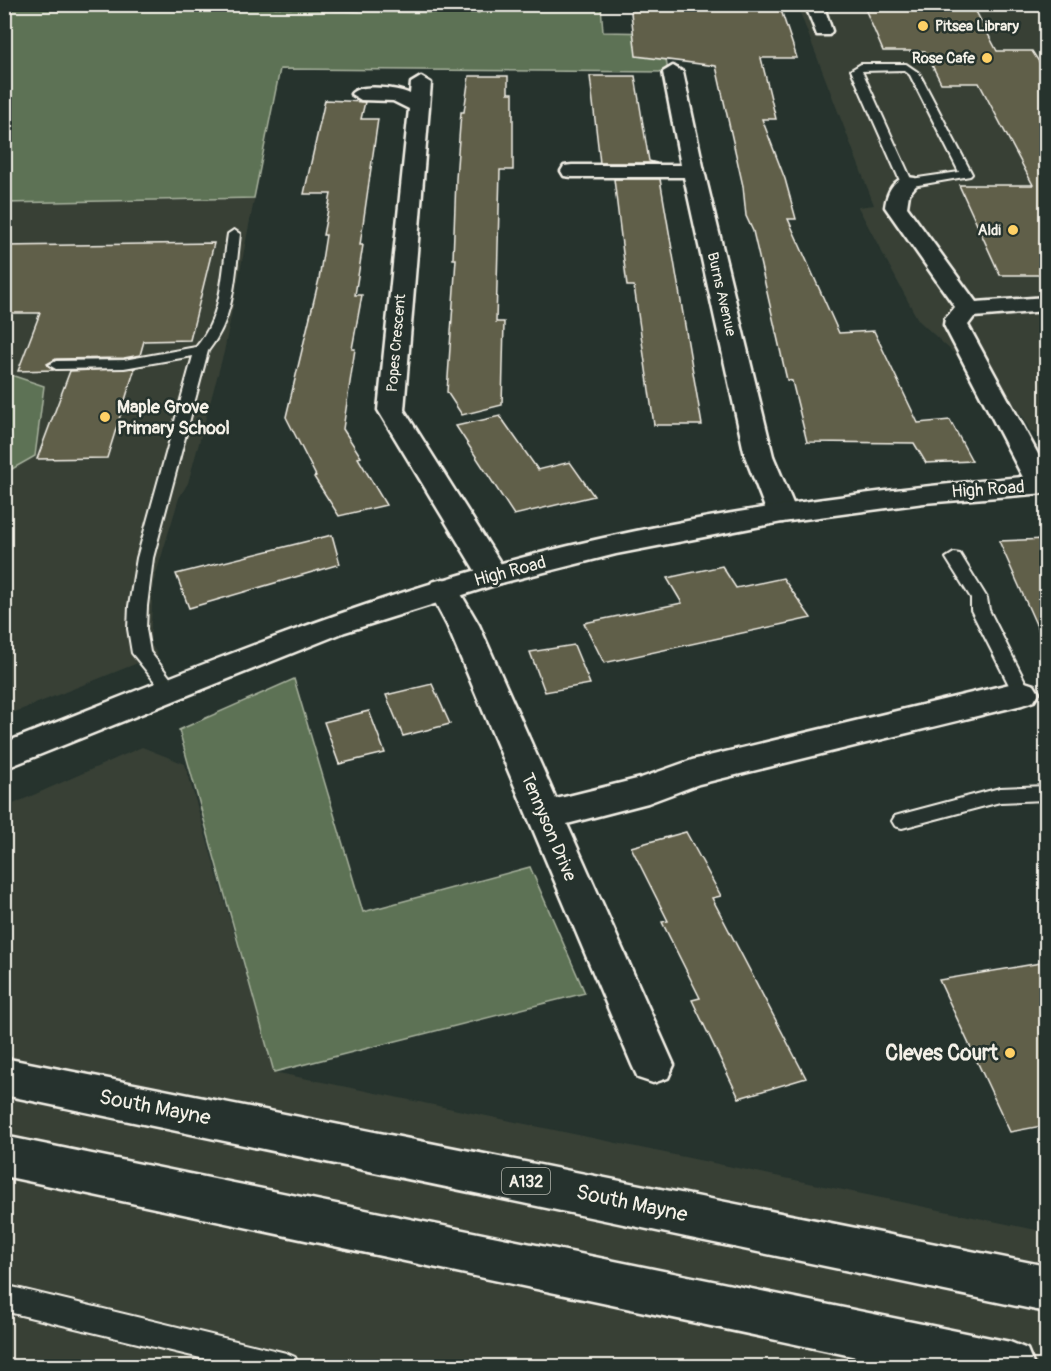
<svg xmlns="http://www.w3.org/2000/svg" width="1051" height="1371" font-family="Pangolin,sans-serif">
  <rect width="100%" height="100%" fill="#26332d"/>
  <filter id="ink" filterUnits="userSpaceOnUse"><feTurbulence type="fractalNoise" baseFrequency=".0167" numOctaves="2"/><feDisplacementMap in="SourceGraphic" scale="12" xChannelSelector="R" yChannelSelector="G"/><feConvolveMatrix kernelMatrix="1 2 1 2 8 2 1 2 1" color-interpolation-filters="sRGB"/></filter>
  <g filter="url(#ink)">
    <!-- built -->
    <path fill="#374036" d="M797,5H1046V439L1030,431L1024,418L918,320L858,207L874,205Z
      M5,39L280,69L224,352L188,483L179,498L153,584L150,643L158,655L5,716Z
      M142,747L185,764L274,1072L1046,1232V1366H5L4,808Z"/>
    <!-- green -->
    <path fill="#5d7255" stroke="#a8b29e" stroke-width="1.5" d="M216,4L360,12L479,13L481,5H601L603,32L662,33L668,72L280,69L254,198L5,203L4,5Z
      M5,373L44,386L35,456L5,473Z
      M294,679L363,912L530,867L585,993L274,1072L179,730Z"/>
    <!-- building -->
    <path fill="#605e4a" stroke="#f4f1e8" stroke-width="1.5" d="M630,4L780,7L797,58H761L776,119H762L785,179L796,219H788L839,333L874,331L918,423L950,420L972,461L926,463L914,443L807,442L792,381L787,380L753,231L746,216L743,186L716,66L636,56Z
      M863,4H972L997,51H1032L1047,74V275H1000L959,185H1033L979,83H941L925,51H883Z
      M469,76H508V93H513V170H500L496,322H504L502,405L462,415L447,392L456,259H453L456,179L461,112H464Z
      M590,76H635L649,161L657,163H600Z
      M325,100L365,102L361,119H378L360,245H363L355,295H362L352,349H355L343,429L361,457L358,458L386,505L339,516L314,477L316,476L286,417L319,279L326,235H323L331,194H304Z
      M614,179H660L702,425H654L634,286H627Z
      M214,243L190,340L144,341L140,355L124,358L56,359L47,364L53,370L18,371L40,313H4V246Z
      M135,368L107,458L37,459L70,371Z
      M500,416L538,470L570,462L594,496L514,515L456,426Z
      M332,535L340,564L189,608L176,574Z
      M1047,539V649L999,541Z
      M722,566L736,588L783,578L811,618L604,663L584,623L682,603L667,578Z
      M574,645L590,684L545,692L530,652Z
      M432,684L450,724L403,736L386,695Z
      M369,711L385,753L339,764L324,722Z
      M686,832L721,896L712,898L806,1078L739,1098L692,1000L700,998L662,922L668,921L631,847Z
      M1047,962V1125L1010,1132L939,980Z"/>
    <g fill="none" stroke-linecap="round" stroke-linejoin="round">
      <!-- lane casing -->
      <g stroke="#f4f1e8" stroke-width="4">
        <path id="lane" d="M906,64L919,73L972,174L970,176L907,187L901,183L851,70L861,64ZM904,70L910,75L959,172L911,179L862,71Z
          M234,230L240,234C235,275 235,318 208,351L153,558L147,606L146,629L150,652L179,689L176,693H164L132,653L128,629L129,606L137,558L193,356L124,368L56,369L49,365L56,361L124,360L196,347C223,316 222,272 228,234Z
          M954,553L960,554L987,598L989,610L1031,693L1028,697H1016L1013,693L971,610V598L946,558Z
          M1046,786V800L1000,802L902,828L895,826L892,821L895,816L902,814L1000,788Z
          M4,1285L286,1353L295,1357L299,1366H234L4,1311Z"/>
      </g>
      <!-- street casing -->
      <g stroke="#f4f1e8" stroke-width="5">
        <path id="street" d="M805,4H823L832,31L829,35H817Z
          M673,66L683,72L704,171L773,456L797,513L792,519L782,522L772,519L767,513L745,456L684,177H572L564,176L561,171L564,166L572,165H681L663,72Z
          M421,77L431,83L404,410L508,575L504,582L493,585L482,582L378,410L409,109L393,101L361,100L351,94C359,83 399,88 410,94L411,83Z
          M907,177L915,178L918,183L909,194L907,207L976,302L1046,297V311L974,317L968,325L1046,469V492L1031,491L1027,485L944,325L945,319L955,307L885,207C887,193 892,180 907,177Z
          M443,579L454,582L479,625L556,799L641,778L692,760L1022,681L1034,685L1039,693L1034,701L1022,705L699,784L648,803L567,824L674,1065L668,1078L653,1083L638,1078L632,1065L447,625L428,589L432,582Z"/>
      </g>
      <!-- secondary casing -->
      <g stroke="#f4f1e8" stroke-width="5">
        <path id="secondary" d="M1046,475V493L924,503L782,522L616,554L501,583L345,632L4,769V743C163,681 320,614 484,568C667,516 857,491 1046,475Z"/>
      </g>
      <!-- primary casing -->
      <g stroke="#f4f1e8" stroke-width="5">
        <path id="primary" d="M4,1058L1046,1266V1312L4,1095Z
          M4,1136L1010,1342L1027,1349L1034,1366H899L4,1176Z"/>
      </g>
      <!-- lane -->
      <use href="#lane" fill="#26332d" fill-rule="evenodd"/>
      <!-- street -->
      <use href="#street" fill="#26332d" fill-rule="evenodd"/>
      <!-- secondary -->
      <use href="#secondary" fill="#26332d" fill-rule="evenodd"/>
      <!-- primary -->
      <use href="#primary" fill="#26332d" fill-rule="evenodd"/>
    </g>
  </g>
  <!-- markers -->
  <g fill="#ffd166" stroke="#26332d" stroke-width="2">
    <circle cx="923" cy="26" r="6"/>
    <circle cx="987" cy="58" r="6"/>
    <circle cx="1013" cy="230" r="6"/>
    <circle cx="105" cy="417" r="6"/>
    <circle cx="1010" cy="1053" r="6"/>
  </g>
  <g text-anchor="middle" stroke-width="5" stroke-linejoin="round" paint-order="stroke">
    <!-- far-poi labels -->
    <g font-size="15" font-weight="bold" fill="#f4f1e8" stroke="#26332d" text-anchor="end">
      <text x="935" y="31" text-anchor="start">Pitsea Library</text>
      <text x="975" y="63">Rose Cafe</text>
      <text x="1001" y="235">Aldi</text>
    </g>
    <!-- far-street labels -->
    <g font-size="15" fill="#f4f1e8" stroke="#26332d">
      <text transform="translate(722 294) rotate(77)" y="5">Burns Avenue</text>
      <text transform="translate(396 343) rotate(-85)" y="5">Popes Crescent</text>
    </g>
    <!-- shield labels -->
    <rect fill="#26332d" stroke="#b6b8b0" stroke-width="1.5" x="502" y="1168" width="48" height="26" rx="4.5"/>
    <g font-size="16" font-weight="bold" fill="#f4f1e8">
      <text x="526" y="1187">A132</text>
    </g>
    <!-- poi labels -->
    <g font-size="18" font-weight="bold" fill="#f4f1e8" stroke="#26332d" text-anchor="start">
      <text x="117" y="413">Maple Grove<tspan x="117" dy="21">Primary School</tspan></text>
    </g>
    <!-- street labels -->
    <g font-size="18" fill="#f4f1e8" stroke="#26332d">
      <text transform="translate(988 489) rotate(-4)" y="6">High Road</text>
      <text transform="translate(510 571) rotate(-15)" y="6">High Road</text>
      <text transform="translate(549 827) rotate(67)" y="6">Tennyson Drive</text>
    </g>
    <!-- near-poi labels -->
    <g font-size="21" font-weight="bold" fill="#f4f1e8" stroke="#26332d" text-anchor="end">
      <text x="998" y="1060">Cleves Court</text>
    </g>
    <!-- near-street labels -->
    <g font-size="21" fill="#f4f1e8" stroke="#26332d">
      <text transform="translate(155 1107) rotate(11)" y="7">South Mayne</text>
      <text transform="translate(632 1203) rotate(12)" y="7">South Mayne</text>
    </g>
  </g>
  <!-- margin -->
  <rect width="1051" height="1371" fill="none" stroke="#26332d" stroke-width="24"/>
  <rect x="12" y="12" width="1027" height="1347" fill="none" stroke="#f4f1e8" stroke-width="2" filter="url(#ink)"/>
</svg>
